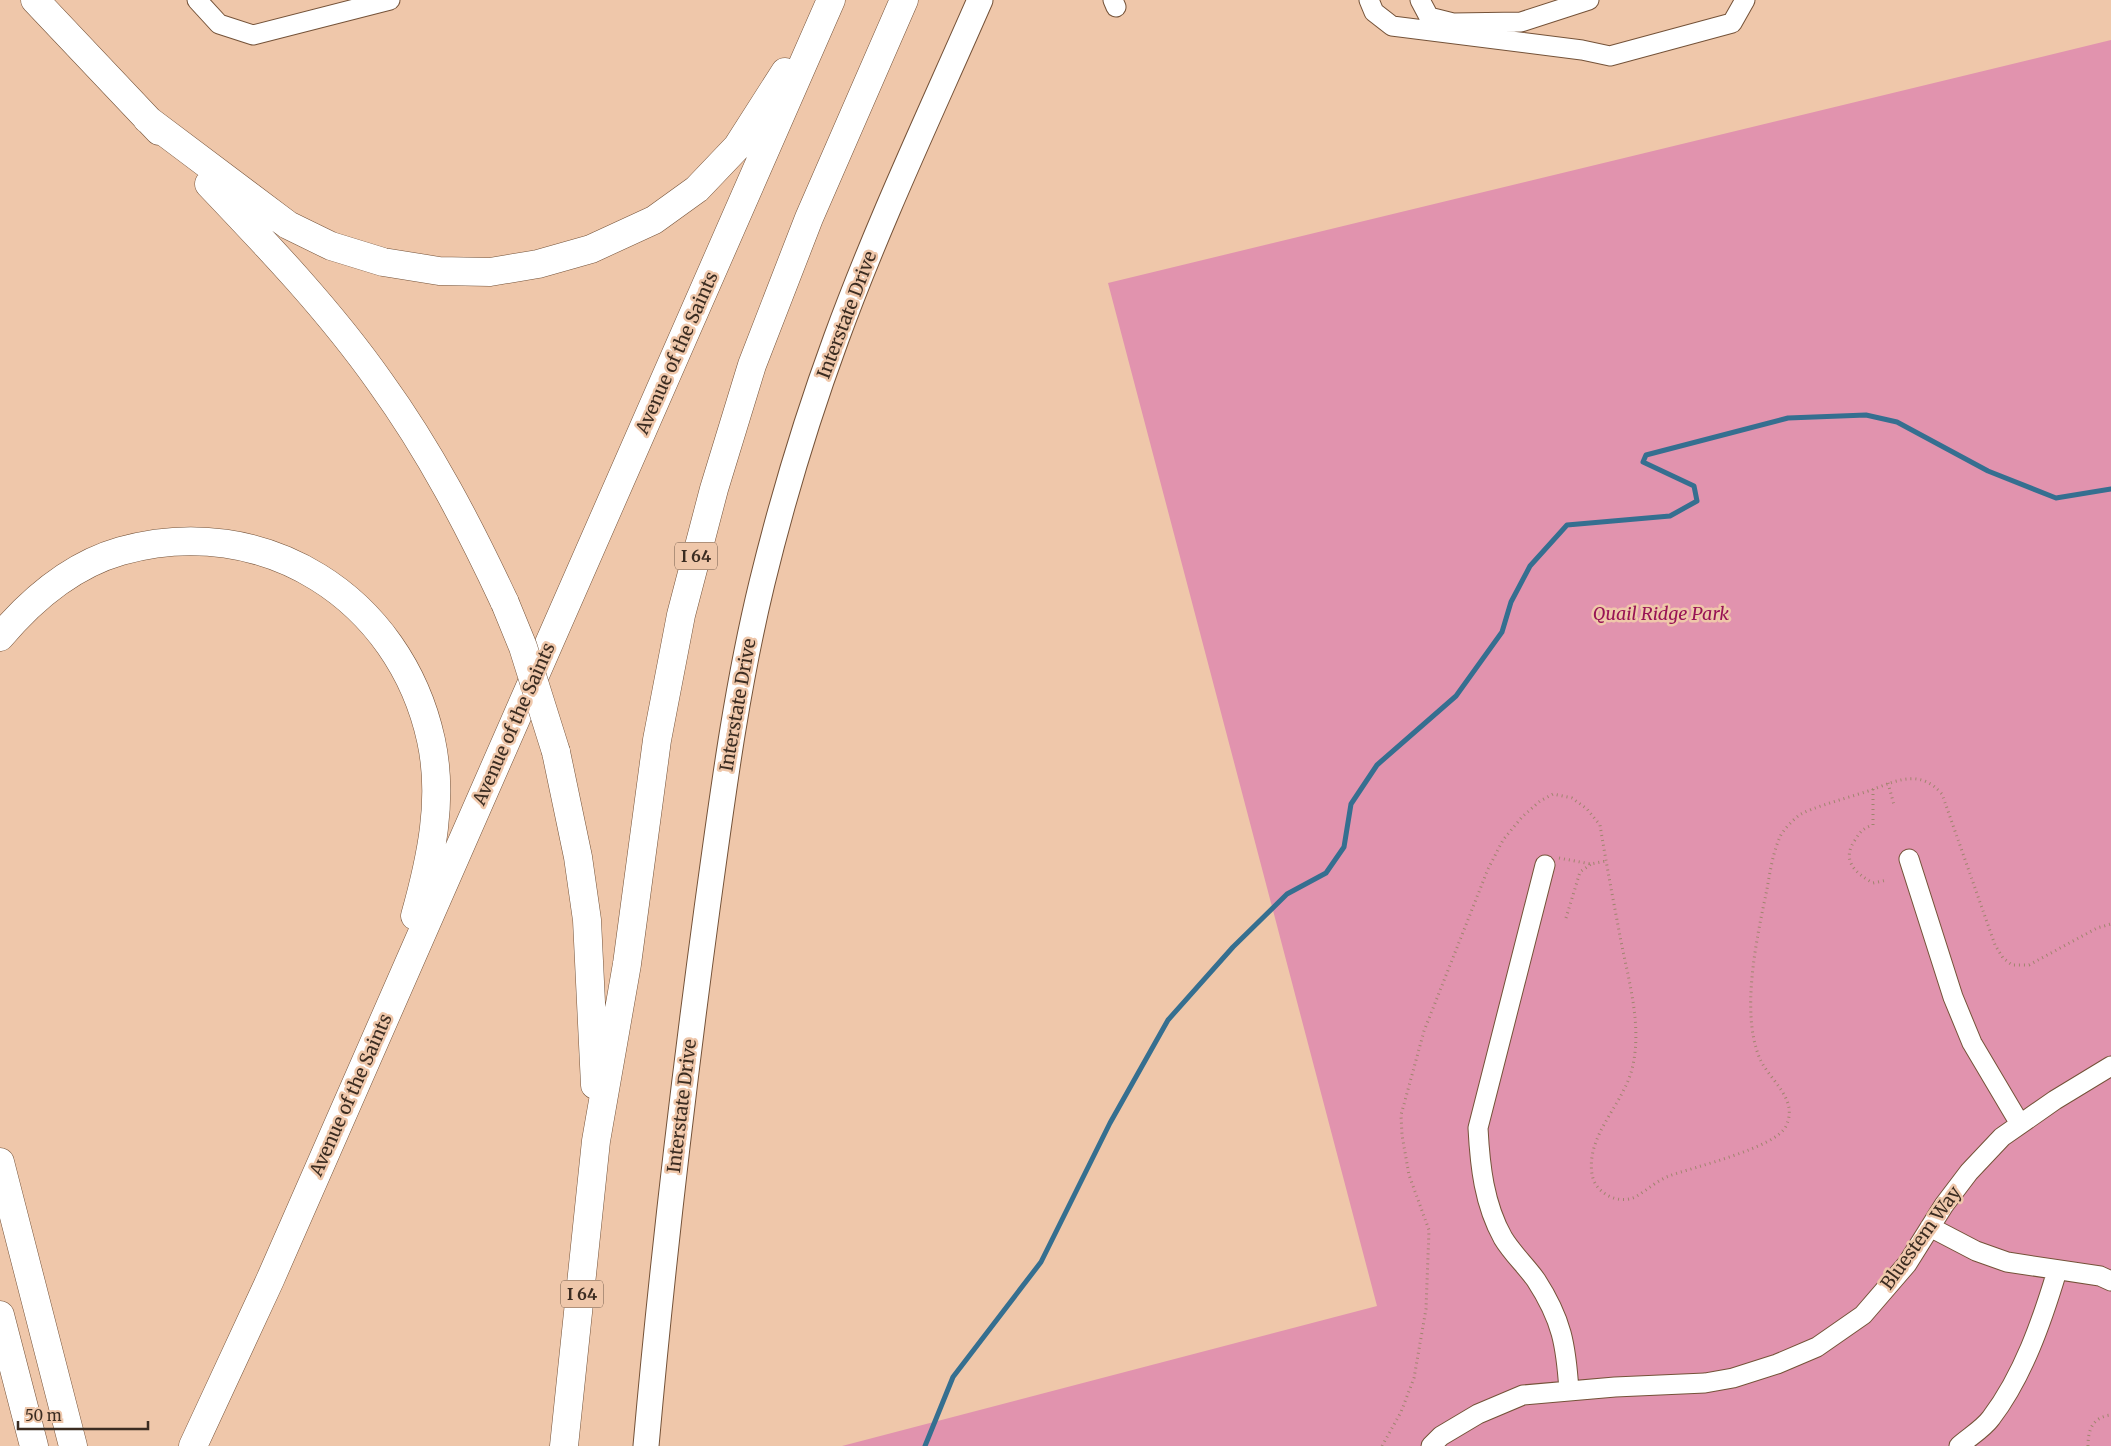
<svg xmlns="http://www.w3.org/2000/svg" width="2111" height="1446" font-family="Merriweather,serif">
  <rect width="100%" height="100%" fill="#efc7aa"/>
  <!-- green -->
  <path fill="#e193ae" d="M2111,40V1446H842L1377,1306L1108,283Z"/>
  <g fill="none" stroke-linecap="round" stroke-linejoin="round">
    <!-- stream -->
    <path stroke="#356f90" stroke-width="5" d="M925,1446L953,1377L1041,1262L1110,1123L1168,1020L1233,947L1287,894L1326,873L1344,847L1351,804L1377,765L1456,696L1502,632L1511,602L1530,566L1567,525L1670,516L1697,501L1694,486L1643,462L1646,455L1788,418L1866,415L1897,422L1988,471L2056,498L2111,489"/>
    <!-- minor casing -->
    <g stroke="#745238" stroke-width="21">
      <path id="minor" d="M197,0L219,24L253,35L390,0
        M1113,0L1116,7
        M1369,0L1374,12L1392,26L1582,50L1610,56L1732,23L1745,0
        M1420,0L1429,17L1453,23L1521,22L1589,0
        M1909,859L1953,997L1972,1043L2020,1124
        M1545,865L1478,1128C1480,1166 1484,1204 1503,1238C1512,1253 1526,1266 1536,1280C1562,1320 1566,1345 1569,1391
        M1930,1227L1976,1251L2007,1262L2100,1276L2111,1281
        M1431,1446L1441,1436L1478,1414L1523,1395L1615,1387L1705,1383L1733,1378L1777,1364L1817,1347L1863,1315L1907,1264L1944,1205L1969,1172L2002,1137L2055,1100L2111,1066
        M1959,1446C1969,1437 1983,1429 1991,1418C2023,1376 2042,1321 2057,1271"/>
    </g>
    <!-- major casing -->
    <g stroke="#745238" stroke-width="27">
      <path id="major" d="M646,1446C662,1266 683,1087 707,909C722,800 736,690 762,583C782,501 807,418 836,339C878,224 931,112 980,0"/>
    </g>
    <!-- highway casing -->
    <g stroke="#745238" stroke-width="29">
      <path id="highway" d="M35,0L159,131
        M147,119L288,225L331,246L383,262L439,271L490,272L538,264L591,249L654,220L697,189L737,147L785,72
        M209,184C269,247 330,311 380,382C430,451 469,526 505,603
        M0,637C32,599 72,565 121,551C264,511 400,598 431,740C444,799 431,859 415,916
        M556,752L578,857L587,920L595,1085
        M0,1162L73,1446
        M0,1315L34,1446
        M193,1446L270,1280L831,0
        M564,1446L596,1141L627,964L657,740L681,615L714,489L752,365L809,218L904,0"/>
    </g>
    <!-- path -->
    <path stroke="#a1846f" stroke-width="3" stroke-dasharray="1 4" stroke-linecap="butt" d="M1888,783L1894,805
      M1873,789V825C1863,828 1860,832 1855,840C1841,860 1855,873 1873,883L1887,880
      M1559,858L1591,864L1606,861
      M1566,918L1580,872L1591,864
      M1382,1446L1401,1412L1414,1378L1426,1309L1429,1230L1409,1175L1402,1135L1401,1115L1424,1031L1488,869L1503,840L1522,817L1540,801L1553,794L1572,798L1587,809L1600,825C1606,862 1613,899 1620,936C1628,979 1643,1026 1632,1069C1623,1105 1586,1135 1592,1174C1595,1194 1620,1206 1637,1196C1647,1190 1658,1180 1669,1176C1693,1167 1776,1148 1786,1126C1799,1099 1770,1081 1760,1059C1740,1013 1757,937 1767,889C1770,872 1773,852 1780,837C1783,830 1792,821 1798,816C1808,808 1858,795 1874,789C1900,779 1921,770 1942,794L1995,945L2003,958L2012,965H2029L2097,928L2111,924
      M2088,1446C2088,1429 2093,1417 2111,1415"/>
    <!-- minor -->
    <use href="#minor" stroke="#fff" stroke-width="19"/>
    <!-- major -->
    <use href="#major" stroke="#fff" stroke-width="25"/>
    <!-- highway -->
    <use href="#highway" stroke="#fff" stroke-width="28"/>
    <!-- highway-bridge casing -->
    <g stroke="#745238" stroke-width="29" stroke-linecap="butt">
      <path id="highway-bridge" d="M505,603L523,647L556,752"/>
    </g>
    <!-- highway-bridge -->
    <use href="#highway-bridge" stroke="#fff" stroke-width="28"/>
  </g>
  <g text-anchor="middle" stroke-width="5" stroke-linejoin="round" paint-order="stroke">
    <!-- shield labels -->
    <g fill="#efc7aa" stroke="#715a4a" stroke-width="1">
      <rect x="675" y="542.5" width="42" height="27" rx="4"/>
      <rect x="561" y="1280.5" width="42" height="27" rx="4"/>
    </g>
    <g font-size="16" font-weight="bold" fill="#3b2c21">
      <text x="696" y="562">I 64</text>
      <text x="582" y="1300">I 64</text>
    </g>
    <!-- street labels -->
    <g font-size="18" fill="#3b2c21" stroke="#efc7aa">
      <text transform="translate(847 315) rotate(-69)" y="6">Interstate Drive</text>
      <text transform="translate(677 353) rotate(-66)" y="6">Avenue of the Saints</text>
      <text transform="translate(738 705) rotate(-80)" y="6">Interstate Drive</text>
      <text transform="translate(514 724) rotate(-66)" y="6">Avenue of the Saints</text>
      <text transform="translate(351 1095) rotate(-66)" y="6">Avenue of the Saints</text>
      <text transform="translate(682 1106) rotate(-83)" y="6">Interstate Drive</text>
      <text transform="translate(1921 1238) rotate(-54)" y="6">Bluestem Way</text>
    </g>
    <!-- park labels -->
    <g font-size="18" font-style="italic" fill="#981355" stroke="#efc7aa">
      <text x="1661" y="620">Quail Ridge Park</text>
    </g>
  </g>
  <!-- scale -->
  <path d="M18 1421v8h130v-8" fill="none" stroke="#3b2c21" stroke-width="2.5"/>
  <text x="25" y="1421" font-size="15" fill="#3b2c21" stroke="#efc7aa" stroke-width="4" paint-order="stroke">50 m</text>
</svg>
